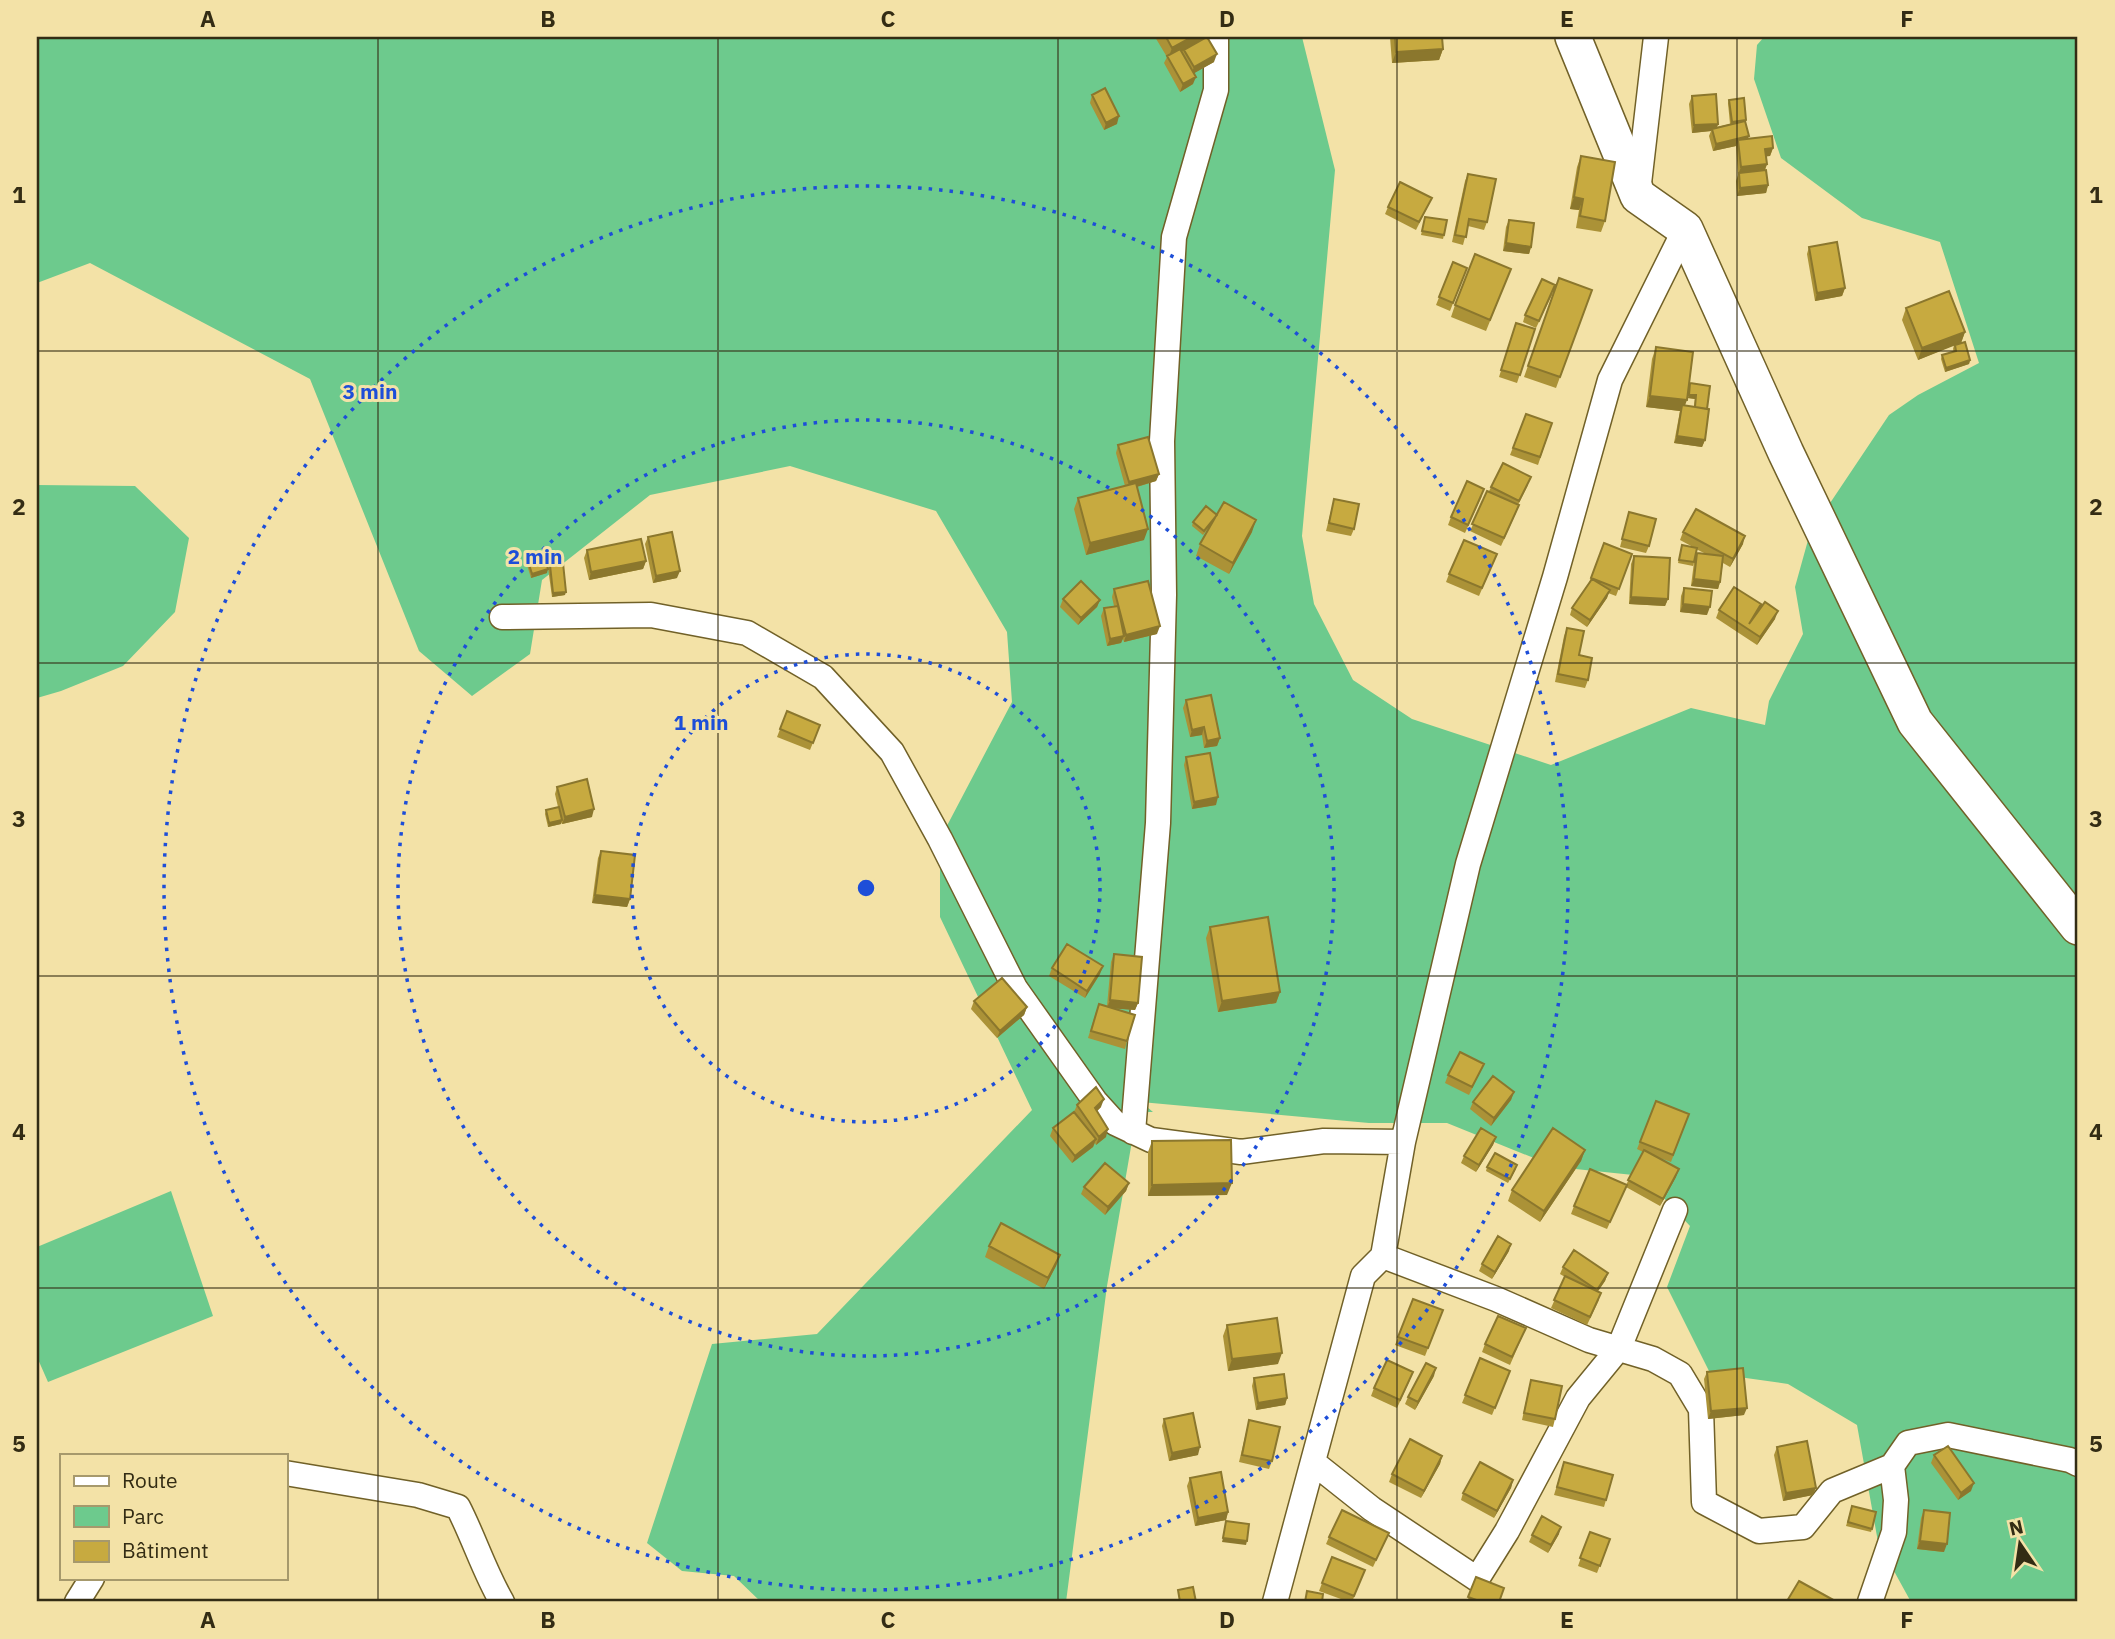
<svg xmlns="http://www.w3.org/2000/svg" width="2115" height="1639" font-family="'IBM Plex Sans',sans-serif">
  <rect width="100%" height="100%" fill="#f3e2a7"/>
  <!-- green -->
  <path fill="#6dca8d" d="M37,37H1302L1335,170L1302,536L1314,604L1353,680L1412,719L1551,765L1691,708L1765,725L1769,701L1803,634L1795,587L1810,533L1889,415L1918,395L1979,363L1940,242L1862,218L1781,158L1754,79L1757,45L1764,37H2078V1602H1911L1878,1542L1857,1425L1788,1384L1710,1373L1667,1287L1690,1226L1643,1176L1556,1167L1447,1123H1369L1141,1102L1153,1112H1137L1107,1286L1066,1602H761L734,1576L682,1571L647,1543L712,1344L817,1334L1032,1110L940,917V839L1012,702L1007,632L936,511L790,466L650,495L542,580L530,654L472,696L419,651L310,379L90,263L37,283Z
    M37,485L135,486L189,538L175,612L123,666L61,691L37,698Z
    M171,1191L213,1316L48,1382L37,1357V1247Z"/>
  <g fill="none" stroke-linecap="round" stroke-linejoin="round">
    <!-- minor casing -->
    <g stroke="#716128" stroke-width="27">
      <path id="minor" d="M1638,192L1656,37
        M502,617L651,615L747,633L823,677L892,752L940,839L1015,988L1095,1101L1115,1123L1151,1140L1241,1152L1324,1141L1403,1142
        M1133,1132L1158,823L1164,595L1162,441L1174,237L1216,90V37
        M1383,1256L1496,1299L1589,1340L1653,1359L1680,1374L1701,1409L1704,1502L1759,1531L1803,1527L1832,1491L1892,1466L1908,1443L1948,1435L2070,1460L2078,1464
        M1314,1463L1372,1509L1477,1579L1507,1531L1578,1398L1619,1348L1675,1210
        M285,1473L418,1495L458,1507C474,1538 484,1571 502,1602
        M77,1602L92,1578
        M1275,1602L1363,1276L1383,1256L1403,1142L1468,864L1555,577L1610,380L1685,229
        M1870,1602L1894,1532L1896,1500L1892,1466"/>
    </g>
    <!-- highway casing -->
    <g stroke="#716128" stroke-width="38">
      <path id="highway" d="M1573,37L1638,196L1685,229L1786,453L1915,722L2078,927"/>
    </g>
    <!-- minor -->
    <use href="#minor" stroke="#fff" stroke-width="24"/>
    <!-- highway -->
    <use href="#highway" stroke="#fff" stroke-width="35"/>
  </g>
  <!-- wall -->
  <path fill="#ab9237" fill-rule="evenodd" d="M1155,37H1205L1204,38L1214,62L1194,73L1193,84L1180,92L1164,63L1167,57Z
    M1390,37H1442L1443,49L1439,60L1392,63Z
    M1092,95L1117,124L1104,130L1090,103Z
    M1692,96L1718,124L1717,127L1730,124L1728,103L1729,100L1746,120L1745,123L1748,139L1773,148L1770,156H1766L1767,164L1765,170L1768,185L1766,193L1737,196L1736,181L1738,175L1736,146L1713,151L1709,136L1711,131L1692,133L1689,104Z
    M1581,156L1605,221L1601,232L1576,228L1579,210L1570,209L1577,167Z
    M1468,174L1487,222L1484,230L1468,226L1463,245L1452,242L1465,181Z
    M1432,198L1416,230L1385,214L1388,207Z
    M1425,217L1444,235L1443,239L1421,235Z
    M1509,220L1531,247L1529,254L1503,251L1506,227Z
    M1809,247L1845,288L1842,296L1815,301L1807,254Z
    M1453,262L1467,268L1450,311L1436,305Z
    M1511,269L1486,331L1451,317L1455,305Z
    M1559,278L1592,290L1556,388L1524,377Z
    M1553,293L1536,328L1523,322L1525,315Z
    M1906,308L1965,332L1961,343L1970,360L1969,364L1945,372L1941,359L1942,355L1954,352L1953,349L1954,345L1918,360L1902,320Z
    M1516,323L1535,329L1517,383L1499,377Z
    M1656,347L1685,406L1694,407L1695,399L1688,398L1690,383L1707,409L1705,440L1702,447L1674,443L1680,411L1646,407L1652,359Z
    M1526,414L1552,423L1538,465L1510,455Z
    M1118,445L1159,474L1156,481L1137,487L1144,540L1086,555L1074,509L1078,498L1125,486L1116,453Z
    M1528,485L1518,505L1516,513L1501,546L1470,531L1491,487Z
    M1482,496L1465,533L1448,525L1451,517Z
    M1334,499L1354,529L1351,536L1326,531Z
    M1629,512L1649,546L1646,553L1620,547Z
    M1217,515L1252,532L1229,574L1196,556L1200,544L1211,525L1203,535L1192,526L1193,522Z
    M1683,532L1743,544L1730,567L1723,563L1720,582L1718,589L1691,586L1694,562L1693,566L1678,563L1682,545L1693,547L1680,540ZM1696,549L1708,555L1697,553L1694,560Z
    M648,537L677,578L653,583L645,544Z
    M1604,543L1632,554L1616,596L1608,593L1607,598L1587,627L1570,615L1572,608L1589,583Z
    M587,550L646,561L643,569L589,580L584,558Z
    M1497,554L1479,596L1446,582L1449,574Z
    M1634,556L1668,599L1665,606L1629,604L1631,564Z
    M528,561L547,573L531,578L527,565Z
    M550,565L565,595L552,597L548,568Z
    M1684,588L1707,615L1680,612L1681,596Z
    M1114,589L1157,634L1124,642L1123,639L1121,643L1107,646L1101,616L1104,608L1114,606L1112,597Z
    M1063,599L1100,600L1097,607L1078,625L1060,607Z
    M1761,604L1758,611L1775,619L1757,645L1716,618L1719,610Z
    M1567,628L1579,655L1588,680L1585,688L1555,682L1564,636Z
    M1186,700L1220,738L1217,746L1204,748L1202,735L1190,737L1183,708Z
    M787,711L820,725L810,750L777,737Z
    M1186,757L1216,805L1192,809L1184,765Z
    M557,787L592,817L562,824V822L561,824L548,827L545,814L546,810L558,807L555,794Z
    M601,851L630,899L627,907L592,903L598,858Z
    M1210,927L1280,992L1276,1003L1218,1012L1206,938Z
    M1114,954L1138,1003L1135,1010L1113,1008L1127,1041L1125,1049L1088,1038L1096,1012L1107,1006L1111,962Z
    M1052,968L1100,974L1085,998L1049,976Z
    M974,1001L1027,1007L1024,1015L997,1038L971,1009Z
    M1484,1064L1469,1095L1445,1083L1448,1075Z
    M1514,1092L1511,1100L1491,1126L1470,1109L1473,1102Z
    M1656,1101L1689,1114L1671,1162L1654,1156L1676,1177L1660,1206L1626,1187L1607,1229L1571,1214L1574,1206L1626,1185L1643,1152L1637,1149Z
    M1077,1105L1101,1107L1097,1111L1106,1137L1096,1145L1095,1143L1093,1147L1072,1163L1050,1136L1053,1128L1074,1112Z
    M1496,1137L1493,1145L1476,1172L1461,1163L1464,1156Z
    M1152,1141L1227,1195L1148,1196V1152Z
    M1585,1150L1581,1161L1540,1222L1508,1201L1512,1190Z
    M1487,1167L1516,1169L1508,1183L1486,1171Z
    M1129,1183L1126,1191L1105,1215L1081,1194L1084,1187Z
    M989,1246L1060,1255L1056,1266L1044,1289L985,1257Z
    M1509,1251L1492,1279L1479,1271L1482,1264Z
    M1563,1267L1608,1273L1605,1281L1598,1291L1599,1300L1587,1325L1551,1308L1565,1277L1560,1274Z
    M1413,1299L1443,1310L1425,1356L1395,1345Z
    M1227,1325L1278,1364L1228,1371L1223,1336Z
    M1526,1328L1510,1365L1482,1352L1485,1344Z
    M1480,1358L1510,1371L1492,1415L1462,1403Z
    M1707,1372L1744,1415L1708,1419L1704,1379Z
    M1434,1376L1415,1410L1405,1404L1408,1397Z
    M1254,1378L1287,1398L1285,1405L1256,1410L1252,1386Z
    M1410,1380L1397,1408L1371,1396L1374,1388Z
    M1531,1380L1555,1419L1553,1427L1522,1420L1529,1387Z
    M1164,1419L1198,1455L1169,1461L1162,1426Z
    M1249,1420L1272,1461L1269,1469L1239,1462Z
    M1777,1447L1813,1495L1783,1501L1774,1455Z
    M1934,1455L1971,1491L1958,1500L1931,1463Z
    M1442,1456L1440,1464L1421,1498L1389,1482L1392,1474Z
    M1564,1462L1606,1500L1604,1507L1554,1495Z
    M1190,1478L1228,1512L1226,1520L1195,1526L1187,1486Z
    M1513,1480L1511,1488L1494,1518L1461,1500L1463,1493Z
    M1852,1506L1872,1529L1871,1532L1846,1526Z
    M1924,1510L1944,1552L1917,1549L1921,1518Z
    M1590,1532L1610,1539L1597,1573L1578,1566Z
    M1389,1533L1373,1567L1326,1544L1329,1537Z
    M1559,1534L1548,1553L1529,1542L1532,1535Z
    M1332,1557L1365,1570L1352,1602H1349L1319,1591Z
    M1476,1577L1499,1602H1467Z"/>
  <!-- shaded-wall -->
  <path fill="#8b772d" d="M1192,37H1205L1204,39L1168,59L1172,48Z
    M1443,49L1439,60L1392,63L1396,52Z
    M1217,54L1214,62L1191,75L1194,67Z
    M1196,77L1193,84L1180,92L1183,84Z
    M1119,116L1117,124L1104,130L1106,123Z
    M1718,124L1716,131L1712,129L1711,131L1692,133L1694,125Z
    M1749,136L1746,143L1738,140L1736,146L1713,151L1716,144Z
    M1773,148L1770,156L1763,157L1765,149Z
    M1767,164L1764,172L1738,175L1741,167Z
    M1768,185L1766,193L1737,196L1740,188Z
    M1574,197L1583,199L1579,210L1570,209Z
    M1506,243L1531,247L1529,254L1503,251Z
    M1845,288L1842,296L1815,301L1817,293Z
    M1965,332L1961,343L1918,360L1922,348Z
    M1970,360L1969,364L1945,372L1946,368Z
    M1689,395H1696L1695,399L1688,398Z
    M1650,396L1687,400L1683,411L1682,405L1680,411L1646,407Z
    M1677,436L1705,440L1702,447L1674,443Z
    M1159,474L1156,481L1126,490L1129,482Z
    M1256,520L1252,532L1229,574L1233,563Z
    M1148,529L1144,540L1086,555L1090,543Z
    M1745,536L1743,544L1730,567L1733,559Z
    M646,561L643,569L589,580L591,572Z
    M548,569L547,573L531,578L532,574Z
    M680,571L677,578L653,583L656,576Z
    M1694,579L1720,582L1718,589L1691,586Z
    M1610,590L1607,598L1587,627L1590,620Z
    M566,592L565,595L552,597L553,593Z
    M1631,597L1668,599L1665,606L1629,604Z
    M1100,600L1097,607L1078,625L1081,618Z
    M1683,604L1710,607L1707,615L1680,612Z
    M1778,611L1775,619L1757,645L1760,637Z
    M1160,626L1157,634L1124,642L1126,635Z
    M1124,636L1121,643L1107,646L1110,639Z
    M1204,727L1202,735L1190,737L1192,730Z
    M1220,738L1217,746L1204,748L1207,741Z
    M1218,797L1216,805L1192,809L1194,802Z
    M594,809L592,817L562,824L565,817Z
    M562,820L561,824L548,827L549,823Z
    M595,895L630,899L627,907L592,903Z
    M1103,966L1100,974L1085,998L1087,991Z
    M1280,992L1276,1003L1218,1012L1222,1001Z
    M1110,1000L1138,1003L1135,1010L1107,1008Z
    M1027,1007L1024,1015L997,1038L1000,1031Z
    M1514,1092L1511,1100L1491,1126L1494,1118Z
    M1104,1099L1101,1107L1092,1116L1095,1108Z
    M1108,1129L1106,1137L1096,1145L1099,1137Z
    M1496,1137L1493,1145L1476,1172L1479,1165Z
    M1096,1139L1093,1147L1072,1163L1075,1156Z
    M1585,1150L1581,1161L1540,1222L1544,1211Z
    M1679,1169L1676,1177L1660,1206L1663,1199Z
    M1129,1183L1126,1191L1105,1215L1108,1207Z
    M1232,1183L1227,1195L1148,1196L1152,1185Z
    M1511,1244L1509,1251L1492,1279L1495,1272Z
    M1060,1255L1056,1266L1044,1289L1048,1278Z
    M1608,1273L1605,1281L1594,1297L1597,1290Z
    M1282,1353L1278,1364L1228,1371L1232,1359Z
    M1436,1368L1434,1376L1415,1410L1418,1402Z
    M1287,1398L1285,1405L1256,1410L1258,1403Z
    M1747,1408L1744,1415L1708,1419L1711,1411Z
    M1200,1447L1198,1455L1169,1461L1172,1453Z
    M1442,1456L1440,1464L1421,1498L1424,1491Z
    M1513,1480L1511,1488L1494,1518L1497,1511Z
    M1974,1483L1971,1491L1958,1500L1961,1493Z
    M1816,1488L1813,1495L1783,1501L1786,1493Z
    M1228,1512L1226,1520L1195,1526L1198,1518Z
    M1561,1527L1559,1534L1548,1553L1551,1545Z
    M1223,1538L1247,1541L1246,1545L1222,1542Z
    M1920,1541L1947,1544L1944,1552L1917,1549Z"/>
  <!-- building -->
  <path fill="#c7aa40" stroke="#8b772d" stroke-width="2" d="M1166,37H1192L1172,48Z
    M1207,37L1217,54L1194,67L1184,50Z
    M1395,37H1442L1443,49L1396,52Z
    M1180,49L1196,77L1183,84L1167,56Z
    M1105,88L1119,116L1106,123L1092,95Z
    M1716,94L1718,124L1694,125L1692,96Z
    M1744,98L1746,120L1732,122L1729,100Z
    M1745,121L1749,136L1716,144L1712,129Z
    M1772,136L1773,148L1765,149L1767,164L1741,167L1738,140Z
    M1581,156L1615,162L1605,221L1580,216L1583,199L1574,197Z
    M1766,170L1768,185L1740,188L1739,173Z
    M1468,174L1496,179L1487,222L1469,219L1466,237L1455,235Z
    M1400,182L1432,198L1419,222L1388,207Z
    M1425,217L1447,220L1444,235L1422,231Z
    M1509,220L1534,223L1531,247L1506,243Z
    M1837,242L1845,288L1817,293L1809,247Z
    M1475,254L1511,269L1490,320L1455,305Z
    M1453,262L1467,268L1453,303L1439,297Z
    M1559,278L1592,290L1560,377L1528,366Z
    M1542,279L1555,285L1539,321L1525,315Z
    M1949,291L1965,332L1922,348L1906,308Z
    M1516,323L1535,329L1520,375L1501,370Z
    M1965,342L1970,360L1946,368L1942,355L1956,351L1955,345Z
    M1656,347L1693,352L1687,400L1650,396Z
    M1690,383L1710,386L1707,409L1695,407L1696,395H1689Z
    M1682,405L1709,409L1705,440L1677,436Z
    M1526,414L1552,423L1540,457L1513,448Z
    M1148,437L1159,474L1129,482L1118,445Z
    M1503,463L1531,477L1519,501L1491,487Z
    M1467,481L1484,489L1468,525L1451,517Z
    M1136,483L1148,529L1090,543L1078,498Z
    M1487,491L1519,505L1504,538L1472,524Z
    M1334,499L1359,504L1354,529L1329,523Z
    M1224,502L1256,520L1233,563L1200,544Z
    M1206,506L1217,515L1204,531L1193,522Z
    M1696,509L1745,536L1733,559L1683,532Z
    M1629,512L1656,519L1649,546L1622,539Z
    M672,532L680,571L656,576L648,537Z
    M641,539L646,561L591,572L587,550Z
    M1464,540L1497,554L1482,588L1449,574Z
    M1604,543L1632,554L1619,589L1591,578Z
    M1682,545L1697,548L1694,562L1679,560Z
    M1697,553L1723,556L1720,582L1694,579Z
    M544,556L548,569L532,574L528,561Z
    M1634,556L1670,558L1668,599L1631,597Z
    M563,563L566,592L553,593L550,565Z
    M1592,579L1610,590L1590,620L1572,608Z
    M1081,581L1100,600L1081,618L1063,599Z
    M1148,581L1160,626L1126,635L1114,589Z
    M1734,587L1761,604L1749,624L1765,602L1778,611L1760,637L1719,610Z
    M1684,588L1712,591L1710,607L1683,604Z
    M1118,606L1124,636L1110,639L1104,608Z
    M1567,628L1584,631L1579,655L1592,658L1588,680L1558,674Z
    M1211,695L1220,738L1207,741L1204,727L1192,730L1186,700Z
    M787,711L820,725L813,743L780,729Z
    M1210,753L1218,797L1194,802L1186,757Z
    M587,779L594,809L565,817L557,787Z
    M559,807L562,820L549,823L546,810Z
    M601,851L635,855L630,899L595,895Z
    M1268,917L1280,992L1222,1001L1210,927Z
    M1067,944L1103,966L1087,991L1052,968Z
    M1114,954L1142,957L1138,1003L1110,1000Z
    M1002,978L1027,1007L1000,1031L974,1001Z
    M1099,1004L1135,1015L1127,1041L1091,1031Z
    M1460,1052L1484,1064L1472,1087L1448,1075Z
    M1493,1076L1514,1092L1494,1118L1473,1102Z
    M1096,1087L1104,1099L1095,1108L1108,1129L1099,1137L1077,1105Z
    M1656,1101L1689,1114L1673,1155L1640,1142Z
    M1074,1112L1096,1139L1075,1156L1053,1128Z
    M1481,1128L1496,1137L1479,1165L1464,1156Z
    M1553,1128L1585,1150L1544,1211L1512,1190Z
    M1231,1140L1232,1183L1152,1185V1141Z
    M1644,1150L1679,1169L1663,1199L1628,1180Z
    M1495,1153L1517,1165L1510,1179L1487,1167Z
    M1105,1163L1129,1183L1108,1207L1084,1187Z
    M1590,1169L1627,1185L1610,1222L1574,1206Z
    M1001,1223L1060,1255L1048,1278L989,1246Z
    M1498,1236L1511,1244L1495,1272L1482,1264Z
    M1574,1250L1608,1273L1597,1290L1563,1267Z
    M1565,1276L1601,1293L1590,1317L1554,1300Z
    M1413,1299L1443,1310L1428,1348L1398,1337Z
    M1498,1316L1526,1328L1512,1357L1485,1344Z
    M1277,1318L1282,1353L1232,1359L1227,1325Z
    M1480,1358L1510,1371L1495,1408L1465,1395Z
    M1387,1360L1413,1372L1400,1400L1374,1388Z
    M1426,1363L1436,1368L1418,1402L1408,1397Z
    M1743,1368L1747,1408L1711,1411L1707,1372Z
    M1284,1374L1287,1398L1258,1403L1254,1378Z
    M1531,1380L1562,1386L1555,1419L1524,1413Z
    M1193,1413L1200,1447L1172,1453L1164,1419Z
    M1249,1420L1280,1427L1272,1461L1242,1455Z
    M1410,1439L1442,1456L1424,1491L1392,1474Z
    M1807,1441L1816,1488L1786,1493L1777,1447Z
    M1948,1446L1974,1483L1961,1493L1934,1455Z
    M1480,1462L1513,1480L1497,1511L1463,1493Z
    M1564,1462L1613,1475L1606,1500L1557,1487Z
    M1221,1472L1228,1512L1198,1518L1190,1478Z
    M1852,1506L1876,1512L1872,1529L1848,1522Z
    M1342,1510L1389,1533L1376,1560L1329,1537Z
    M1924,1510L1950,1513L1947,1544L1920,1541Z
    M1542,1516L1561,1527L1551,1545L1532,1535Z
    M1226,1521L1249,1524L1247,1541L1223,1538Z
    M1590,1532L1610,1539L1600,1566L1580,1558Z
    M1332,1557L1365,1570L1354,1596L1322,1583Z
    M1476,1577L1504,1588L1499,1602H1482L1468,1597Z
    M1799,1581L1837,1602H1789L1787,1601Z
    M1193,1587L1196,1602H1180L1178,1590Z
    M1307,1591L1323,1594L1322,1602H1305Z"/>
  <!-- grid -->
  <path fill="none" stroke="#332c14" stroke-width="2" stroke-opacity="0.55" d="M378,37V1602M718,37V1602M1058,37V1602M1397,37V1602M1737,37V1602M37,351H2078M37,663H2078M37,976H2078M37,1288H2078"/>
  <!-- distance rings -->
  <g fill="none" stroke="#1d4ed8" stroke-width="3.5" stroke-dasharray="3.5 7">
    <circle cx="866" cy="888" r="234"/>
    <circle cx="866" cy="888" r="468"/>
    <circle cx="866" cy="888" r="702"/>
  </g>
  <circle cx="866" cy="888" r="10" fill="#1d4ed8" stroke="#f3e2a7" stroke-width="3.5"/>
  <g font-size="21" text-anchor="middle" font-weight="bold" fill="#1d4ed8" stroke="#f3e2a7" stroke-width="6" stroke-linejoin="round" paint-order="stroke">
    <text x="370" y="399">3 min</text>
    <text x="535" y="564">2 min</text>
    <text x="701" y="730">1 min</text>
  </g>
  <!-- border -->
  <rect width="2115" height="1639" fill="none" stroke="#f3e2a7" stroke-width="77"/>
  <!-- legend -->
  <rect x="60" y="1454" width="228" height="126" fill="#f3e2a7" stroke="#a6996c" stroke-width="2"/>
  <rect x="74" y="1476" width="35" height="10" fill="#ffffff" stroke="#a6996c" stroke-width="2"/>
  <text x="122" y="1488" font-size="21" fill="#332c14">Route</text>
  <rect x="74" y="1506" width="35" height="21" fill="#6dca8d" stroke="#a6996c" stroke-width="2"/>
  <text x="122" y="1524" font-size="21" fill="#332c14">Parc</text>
  <rect x="74" y="1541" width="35" height="21" fill="#c7aa40" stroke="#a6996c" stroke-width="2"/>
  <text x="122" y="1558" font-size="21" fill="#332c14">Bâtiment</text>
  <!-- north arrow -->
  <g transform="translate(2020 1544) rotate(347)" stroke="#f3e2a7" stroke-width="5" paint-order="stroke">
  <path d="M0-5L12 26L0 18L-12 26Z" fill="#332c14"/>
  <text y="-10" font-size="19" font-weight="bold" text-anchor="middle" fill="#332c14">N</text>
  </g>
  <rect x="38" y="38" width="2038" height="1562" fill="none" stroke="#332c14" stroke-width="2.5"/>
  <g font-size="23" text-anchor="middle" font-weight="bold" fill="#332c14">
    <text x="208" y="27">A</text>
    <text x="548" y="27">B</text>
    <text x="888" y="27">C</text>
    <text x="1227" y="27">D</text>
    <text x="1567" y="27">E</text>
    <text x="1907" y="27">F</text>
    <text x="19" y="203">1</text>
    <text x="2096" y="203">1</text>
    <text x="19" y="515">2</text>
    <text x="2096" y="515">2</text>
    <text x="19" y="827">3</text>
    <text x="2096" y="827">3</text>
    <text x="19" y="1140">4</text>
    <text x="2096" y="1140">4</text>
    <text x="19" y="1452">5</text>
    <text x="2096" y="1452">5</text>
    <text x="208" y="1628">A</text>
    <text x="548" y="1628">B</text>
    <text x="888" y="1628">C</text>
    <text x="1227" y="1628">D</text>
    <text x="1567" y="1628">E</text>
    <text x="1907" y="1628">F</text>
  </g>
</svg>
